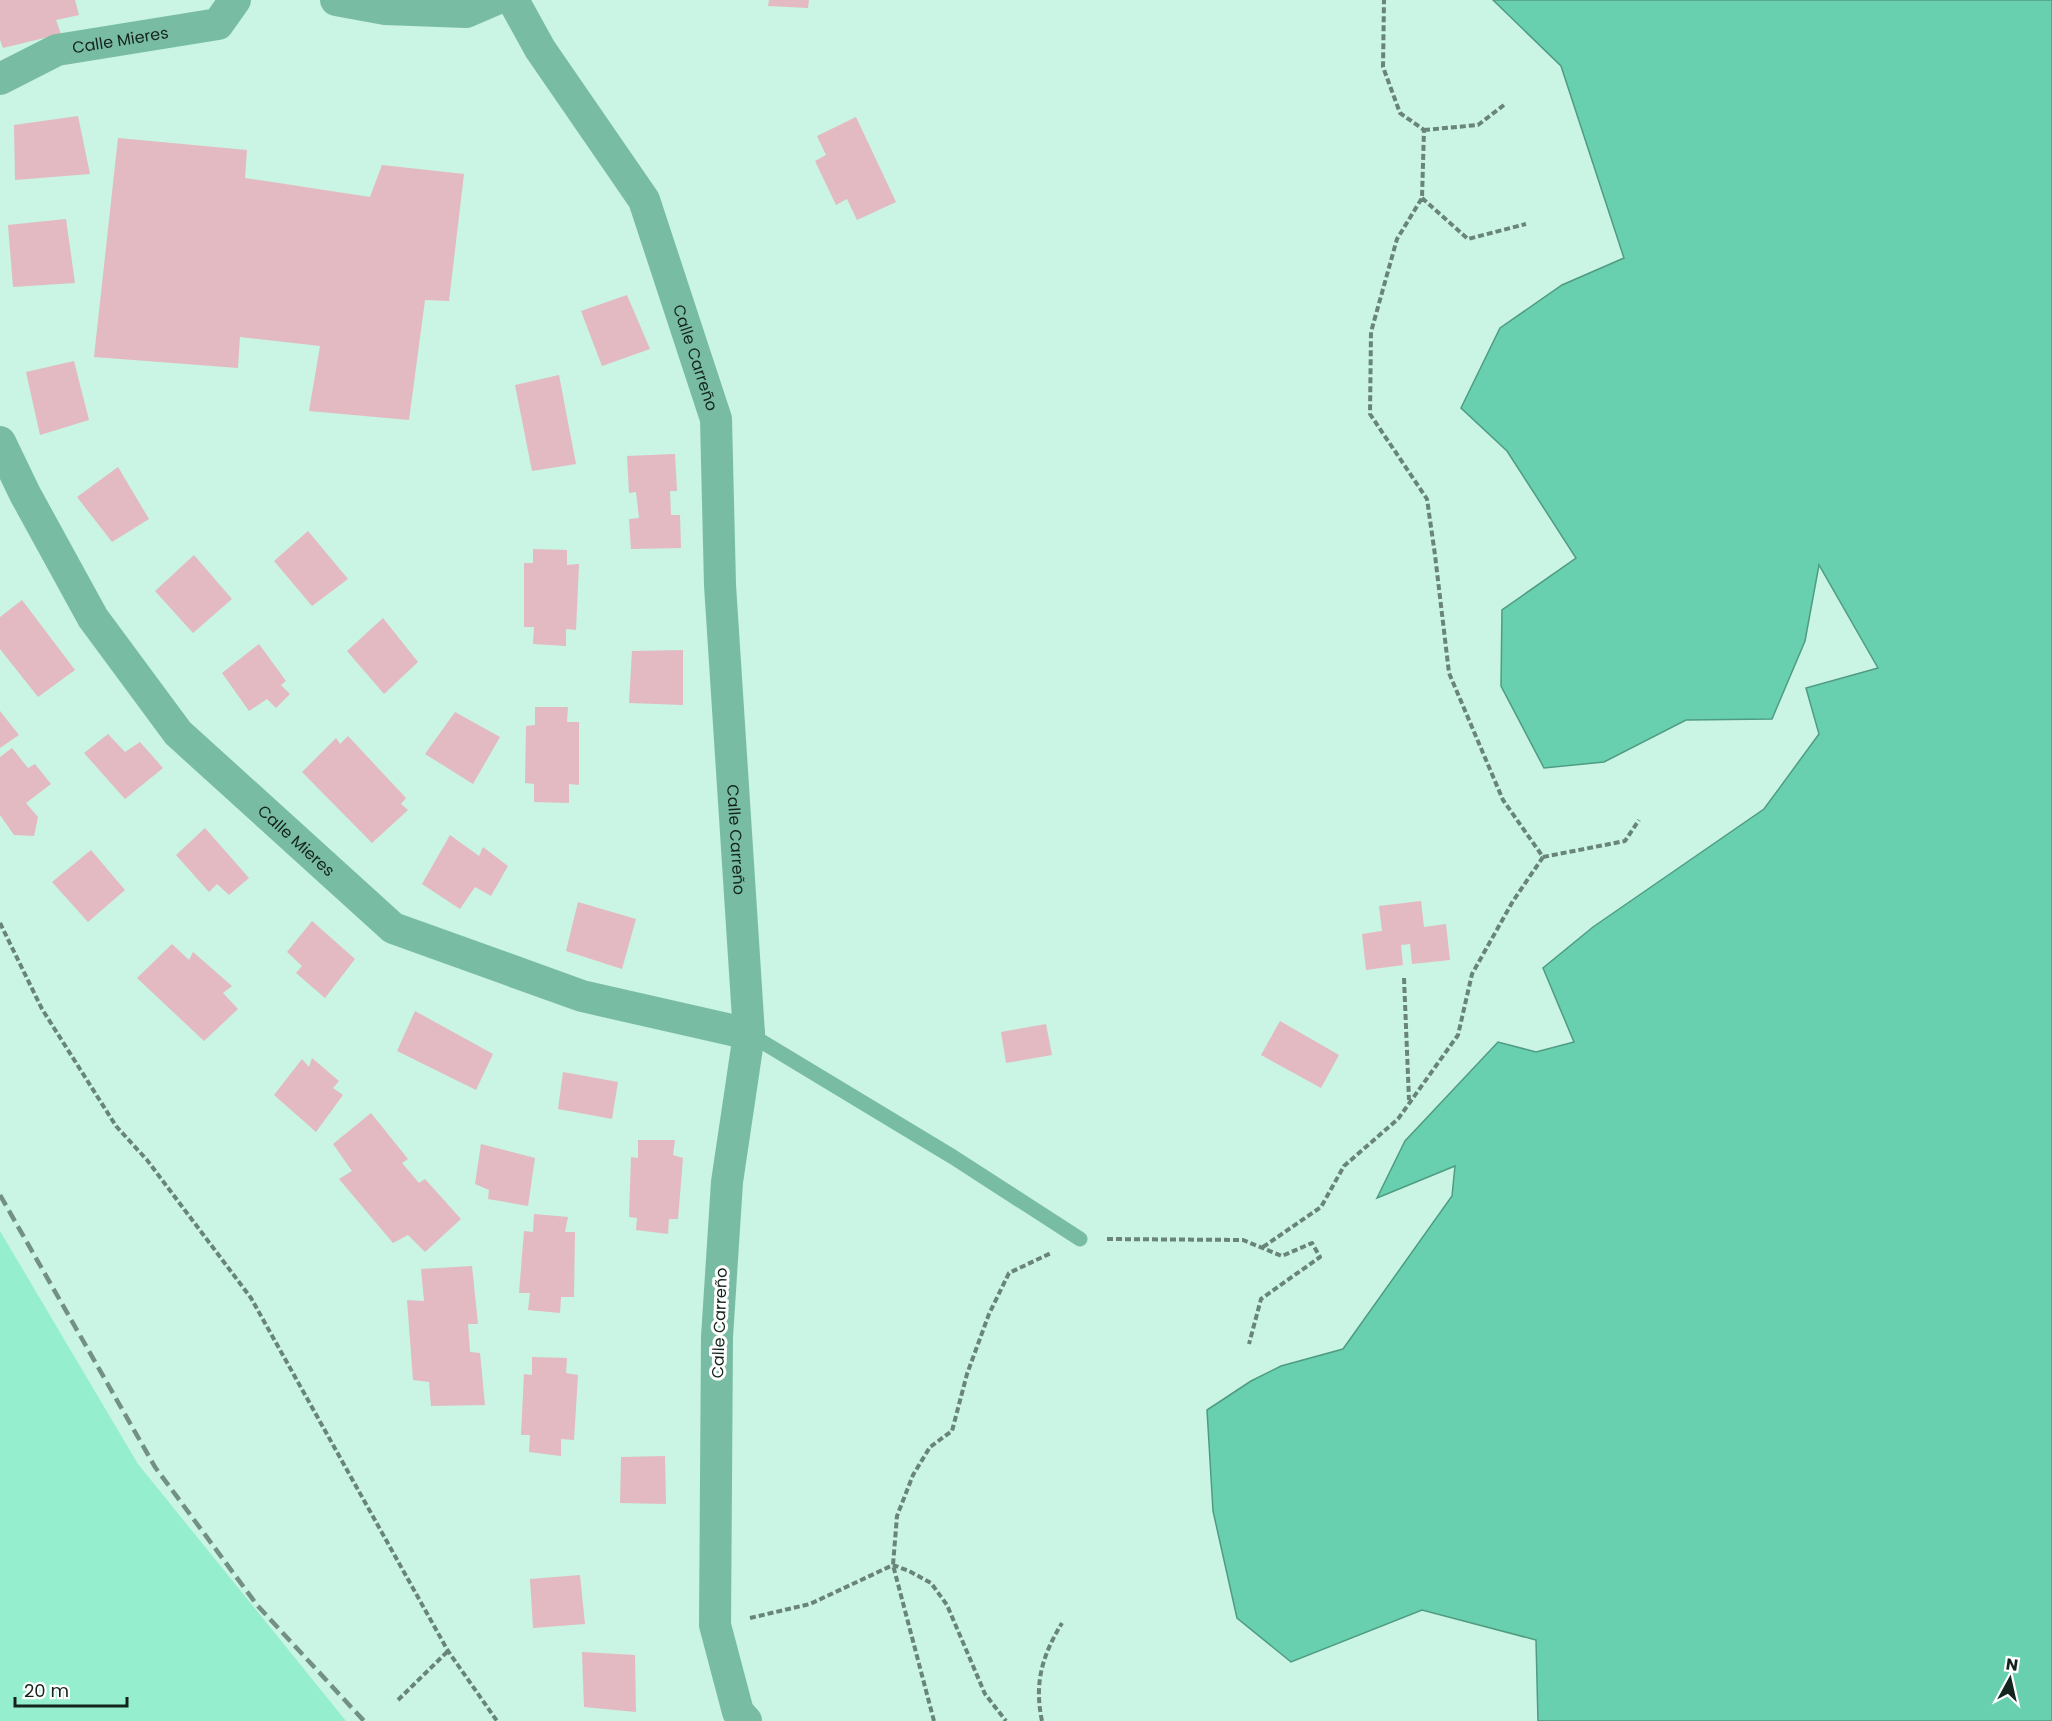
<svg xmlns="http://www.w3.org/2000/svg" width="2052" height="1721" font-family="Poppins,sans-serif">
  <rect width="100%" height="100%" fill="#caf4e3"/>
  <!-- green -->
  <path fill="#95efcf" d="M0,1231L138,1464L346,1721H0Z"/>
  <!-- water -->
  <path fill="#68d0ae" stroke="#4f9c83" stroke-width="1.5" d="M1493,0H2052V1721H1538L1536,1640L1422,1610L1291,1662L1237,1618L1213,1511L1207,1410L1251,1381L1281,1366L1343,1349L1452,1196L1455,1166L1377,1198L1405,1141L1498,1042L1536,1052L1574,1042L1543,968L1593,927L1764,809L1819,734L1806,688L1878,668L1819,565L1805,641L1772,719L1686,720L1604,762L1544,768L1501,686L1502,610L1576,558L1507,451L1461,408L1500,328L1562,285L1624,258L1561,66Z"/>
  <!-- building -->
  <path fill="#e3bac1" d="M0,0H75L79,15L56,20L61,34L3,48L0,40Z
    M769,0H809L808,8L768,6Z
    M78,116L90,174L15,180L14,125Z
    M856,117L896,202L857,220L847,199L836,205L815,161L826,155L817,136Z
    M118,138L247,150L245,178L370,197L382,165L464,174L449,301L425,300L409,420L309,411L320,346L240,337L238,368L94,357Z
    M66,219L75,283L13,287L8,225Z
    M627,295L650,349L602,366L581,311Z
    M74,361L89,420L40,435L26,372Z
    M559,375L576,464L532,471L515,385Z
    M675,454L677,491H670L671,515H680L681,548L631,549L629,519L639,518L636,492L629,493L627,456Z
    M118,467L149,519L112,542L77,497Z
    M308,531L348,579L312,606L274,561Z
    M533,549L567,550V565L579,564L576,630L566,629V646L533,644L534,627H524V563H533Z
    M194,555L232,599L193,633L155,591Z
    M22,600L75,670L38,697L0,649V617Z
    M383,618L418,662L384,694L347,651Z
    M259,644L286,681L281,685L290,694L276,708L267,699L249,711L222,673Z
    M683,650V705L629,703L632,651Z
    M535,707H568L567,722H579V785L569,784V803L534,802V784L525,783L526,726L535,725Z
    M0,711L19,735L0,748Z
    M455,712L500,737L473,784L425,754Z
    M108,734L125,752L140,742L163,768L125,799L84,753Z
    M348,736L406,798L401,804L408,810L372,843L302,772L336,738L340,744Z
    M12,748L28,768L35,764L51,784L26,803L38,817L34,836L14,835L0,815V757Z
    M205,828L249,878L229,895L217,884L209,892L176,855Z
    M450,835L479,856L483,847L508,866L491,896L475,887L460,909L422,884Z
    M91,850L125,890L88,922L52,882Z
    M1421,901L1424,927L1446,924L1450,960L1412,964L1410,944L1401,945L1403,965L1366,970L1362,934L1382,931L1379,906Z
    M578,902L636,919L622,969L566,951Z
    M312,921L355,959L325,998L296,973L302,966L287,952Z
    M172,944L189,960L193,952L232,986L223,993L238,1009L204,1041L137,978Z
    M415,1011L493,1054L476,1090L397,1051Z
    M1280,1021L1339,1055L1321,1088L1261,1055Z
    M1046,1024L1052,1055L1006,1063L1001,1032Z
    M312,1058L339,1081L333,1088L343,1095L316,1132L274,1095L302,1059L309,1067Z
    M563,1072L618,1082L612,1119L558,1109Z
    M371,1113L408,1159L402,1163L419,1183L425,1179L461,1219L425,1252L408,1235L393,1243L339,1179L352,1171L333,1144Z
    M638,1140H675L673,1155L683,1158L678,1219H669L668,1234L636,1230L637,1218L629,1217L631,1157L638,1158Z
    M481,1144L535,1158L528,1206L488,1199L489,1190L475,1184Z
    M534,1214L568,1217L565,1232H575L574,1297H561L560,1313L528,1310L530,1293H519L524,1231L533,1232Z
    M472,1266L478,1324H468L470,1352L480,1353L485,1405L431,1406L429,1382L413,1380L407,1300L424,1301L421,1269Z
    M532,1357L567,1358L566,1373L578,1375L574,1440L561,1439V1456L529,1452L530,1435H521L524,1374L532,1375Z
    M665,1456L666,1504L620,1503L621,1457Z
    M580,1575L585,1624L533,1628L530,1579Z
    M582,1652L635,1655L636,1712L584,1707Z"/>
  <g fill="none" stroke-linecap="round" stroke-linejoin="round">
    <!-- path -->
    <path stroke="#69857a" stroke-width="4" stroke-dasharray="6 3" stroke-linecap="butt" d="M1424,130L1478,125L1504,105
      M1422,198L1468,239L1526,224
      M1543,857L1625,841L1639,820
      M0,923L42,1009L116,1126L147,1160L251,1298L448,1651L497,1721
      M1404,978L1409,1100
      M1107,1239L1243,1240L1282,1256L1312,1243L1320,1257L1261,1299L1249,1344
      M1263,1247L1321,1207L1344,1166L1398,1119L1458,1035L1472,974L1513,901L1543,857L1503,800L1449,673L1435,555L1427,499L1370,414L1371,332L1397,239L1422,198L1424,130L1400,113L1383,67L1384,0
      M750,1618L810,1604L893,1565L909,1571L931,1583L947,1605L985,1694L1006,1721
      M398,1700L448,1651
      M934,1721L893,1565L897,1516L913,1475L930,1447L952,1431L967,1374L989,1314L1009,1273L1051,1253
      M1042,1721C1034,1683 1042,1656 1062,1623"/>
    <!-- service -->
    <path stroke="#79bca4" stroke-width="15" d="M749,1034L953,1157L1080,1239"/>
    <!-- minor -->
    <g stroke="#79bca4" stroke-width="32">
      <path d="M336,0L385,9L466,12L494,0"/>
      <path id="s1" d="M513,0L540,49L644,200L716,419L720,585L749,1034L727,1182L717,1337L715,1625L738,1712L746,1721"/>
      <path id="s2" d="M0,79L57,50L218,24L235,0"/>
      <path id="s3" d="M0,442L25,494L93,618L178,733L393,928L582,996L749,1034"/>
    </g>
    <!-- rail -->
    <path stroke="#739085" stroke-width="4.5" stroke-dasharray="12 6" stroke-linecap="butt" d="M0,1195L155,1467L257,1605L364,1721"/>
  </g>
  <g text-anchor="middle" stroke-width="6" stroke-linejoin="round" paint-order="stroke">
    <!-- street labels -->
    <g font-size="16" fill="#14241e" stroke="#fff">
      <text dy="6" stroke="none"><textPath href="#s2" startOffset="128">Calle Mieres</textPath></text>
      <text dy="6" stroke="none"><textPath href="#s1" startOffset="405">Calle Carreño</textPath></text>
      <text dy="6" stroke="none"><textPath href="#s1" startOffset="891">Calle Carreño</textPath></text>
      <text dy="6" stroke="none"><textPath href="#s3" startOffset="502">Calle Mieres</textPath></text>
      <text transform="translate(719 1323) rotate(-88)" y="6">Calle Carreño</text>
    </g>
  </g>
  <!-- north arrow -->
  <g transform="translate(2010 1679) rotate(8)" stroke="#ffffff" stroke-width="4.5" paint-order="stroke">
  <path d="M0-4.5L10 22L0 15L-10 22Z" fill="#14241e"/>
  <text y="-9" font-size="16" font-weight="bold" text-anchor="middle" fill="#14241e">N</text>
  </g>
  <!-- scale -->
  <path d="M15 1697v9h112v-9" fill="none" stroke="#14241e" stroke-width="3"/>
  <text x="24" y="1697" font-size="18" fill="#14241e" stroke="#ffffff" stroke-width="4.5" paint-order="stroke">20 m</text>
</svg>
